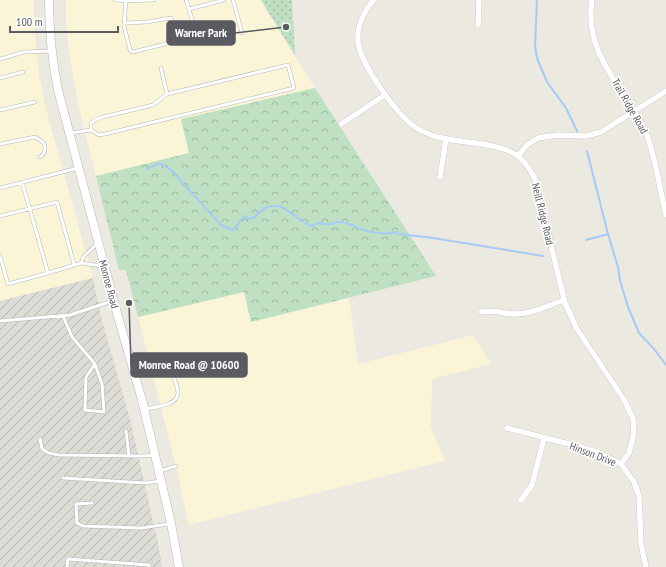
<svg xmlns="http://www.w3.org/2000/svg" width="666" height="567" font-family="'PT Sans Narrow',sans-serif">
  <defs>
    <pattern id="industrial-furrows" width="10" height="10" patternUnits="userSpaceOnUse"><rect width="10" height="10" fill="#dcdbd5"/><path d="M-1 1l2-2M0 10L10 0M9 11l2-2" fill="none" stroke="#b5b5b0"/></pattern>
    <pattern id="forest-crowns" width="20" height="18" patternUnits="userSpaceOnUse"><rect width="20" height="18" fill="#bfe0c2"/><path d="M2 6a3 3 0 1 1 6 0M12 15a3 3 0 1 1 6 0" fill="none" stroke="#9eb9a1"/></pattern>
    <pattern id="park-dots" width="8" height="8" patternUnits="userSpaceOnUse"><rect width="8" height="8" fill="#bfe0c2"/><path d="M2 2h.1M6 6h.1" fill="none" stroke="#9eb9a1" stroke-width="1.8" stroke-linecap="round"/></pattern>
  </defs>
  <rect width="100%" height="100%" fill="#ebe9e0"/>
  <!-- commercial -->
  <path fill="#faf5d6" d="M0,0H34V19L39,75L47,113L93,278L0,301Z
    M66,0H260L315,88L182,119L189,153L96,176L78,103L70,59L66,23Z
    M244,292L251,322L349,298L358,364L473,335L491,364L432,379L431,427L445,461L189,525L176,467L138,317Z"/>
  <!-- industrial -->
  <path fill="url(#industrial-furrows)" d="M93,278L101,317L130,419L157,539L162,567H0V301Z"/>
  <!-- forest -->
  <path fill="url(#forest-crowns)" d="M315,88L436,276L251,322L244,292L138,317L126,270H119L96,176L189,153L181,119Z"/>
  <!-- park -->
  <path fill="url(#park-dots)" d="M261,0H292L295,55Z"/>
  <g fill="none" stroke-linecap="round" stroke-linejoin="round">
    <!-- stream -->
    <path stroke="#a5cbf6" stroke-width="2" d="M537,0L535,45L537,58L547,82L566,108L577,131
      M587,151L608,234L618,267L620,280L628,307L639,333L654,349L666,365
      M147,169C159,162 161,162 172,171L221,225L232,230L235,228L243,217L245,216L249,219L255,217C257,213 261,212 264,209C277,201 285,209 295,216C300,220 306,223 311,226L319,223C332,227 331,221 341,222C349,223 354,226 361,229C371,233 386,235 396,232L399,234L433,238L543,256
      M586,240L608,234"/>
    <!-- service casing -->
    <g stroke="#b3b5ba" stroke-width="4">
      <path id="service" d="M115,0L125,1L154,0
        M126,0L124,26L130,50L133,52L193,37L196,32L186,0
        M233,0L242,33
        M189,9L224,0
        M124,23L147,22L171,18L177,41
        M0,59L24,52L52,51
        M0,78L23,72
        M0,110L35,102
        M91,130L99,135L105,134L294,88L288,65L167,94
        M70,133L91,130V123L95,120L103,117L153,105L167,94L161,68
        M0,144L35,137L44,143C46,148 45,154 40,157
        M22,182L48,273L81,263L103,266
        M0,188L78,168
        M0,216L57,202L74,264
        M0,256L8,284L48,273
        M81,263L84,256L98,243
        M63,316L72,337L95,364L102,384L104,412L85,410L86,377L95,364
        M0,321L70,315L112,301
        M168,359L171,370
        M145,409C155,407 177,406 178,393C178,387 174,380 173,374
        M126,431L129,456
        M40,439L42,449L49,453L59,455L143,456L154,455
        M160,471L176,466
        M63,478L145,483L160,481
        M92,503L76,504L77,523L83,526L141,528L169,524
        M67,567L68,559L149,565V567"/>
    </g>
    <!-- minor casing -->
    <g stroke="#b3b5ba" stroke-width="6">
      <path id="minor" d="M374,0C364,11 357,26 358,41C360,64 399,119 420,130C427,133 434,137 442,138C463,143 503,143 519,157C526,163 531,171 535,179L565,303L577,329L623,398L632,416L634,423L633,437L629,453L621,464
        M592,0C585,44 610,73 632,108C638,117 644,126 647,135C656,160 660,190 666,215
        M478,25L479,0
        M341,124L385,95
        M518,156L527,145L538,138L557,135L586,136L601,132L666,91
        M440,177L446,139
        M481,312C497,309 502,314 516,314C532,314 549,305 564,300
        M507,428L573,445L599,453L621,464L634,482L639,496L641,544L646,567
        M521,500L532,485L544,438"/>
    </g>
    <!-- secondary casing -->
    <g stroke="#b6b8be" stroke-width="9">
      <path id="secondary" d="M49,0C49,30 52,60 58,90L117,313L142,400L171,523L179,567"/>
    </g>
    <!-- service -->
    <use href="#service" stroke="#fff" stroke-width="3"/>
    <!-- minor -->
    <use href="#minor" stroke="#fff" stroke-width="5.5"/>
    <!-- secondary -->
    <use href="#secondary" stroke="#fff" stroke-width="8"/>
  </g>
  <g text-anchor="middle" stroke-width="3" stroke-linejoin="round" paint-order="stroke">
    <!-- street labels -->
    <g font-size="11" fill="#595b60" stroke="#fff">
      <text transform="translate(630 106) rotate(60)" y="4">Trail Ridge Road</text>
      <text transform="translate(543 214) rotate(76)" y="4">Neill Ridge Road</text>
      <text transform="translate(109 284) rotate(75)" y="4">Monroe Road</text>
      <text transform="translate(593 454) rotate(21)" y="4">Hinson Drive</text>
    </g>
  </g>
  <!-- callouts -->
  <path fill="none" stroke="#595b60" stroke-width="1.5" d="M286 27L235 33M129 303L131 365"/>
  <g fill="#595b60" stroke="#fff" stroke-width="1.5">
    <circle cx="286" cy="27" r="4"/>
    <circle cx="129" cy="303" r="4"/>
  </g>
  <g fill="#595b60" stroke="#595b60" stroke-width="1.5">
    <rect x="167" y="21" width="68" height="24" rx="4"/>
    <rect x="131" y="353" width="116" height="24" rx="4"/>
  </g>
  <g font-size="12" text-anchor="middle" font-weight="bold" fill="#fff">
    <text x="201" y="37">Warner Park</text>
    <text x="189" y="369">Monroe Road @ 10600</text>
  </g>
  <!-- scale -->
  <path d="M10 26v6h108v-6" fill="none" stroke="#595b60" stroke-width="2"/>
  <text x="16" y="26" font-size="12" fill="#595b60" stroke="#ffffff" stroke-width="3" paint-order="stroke">100 m</text>
</svg>
